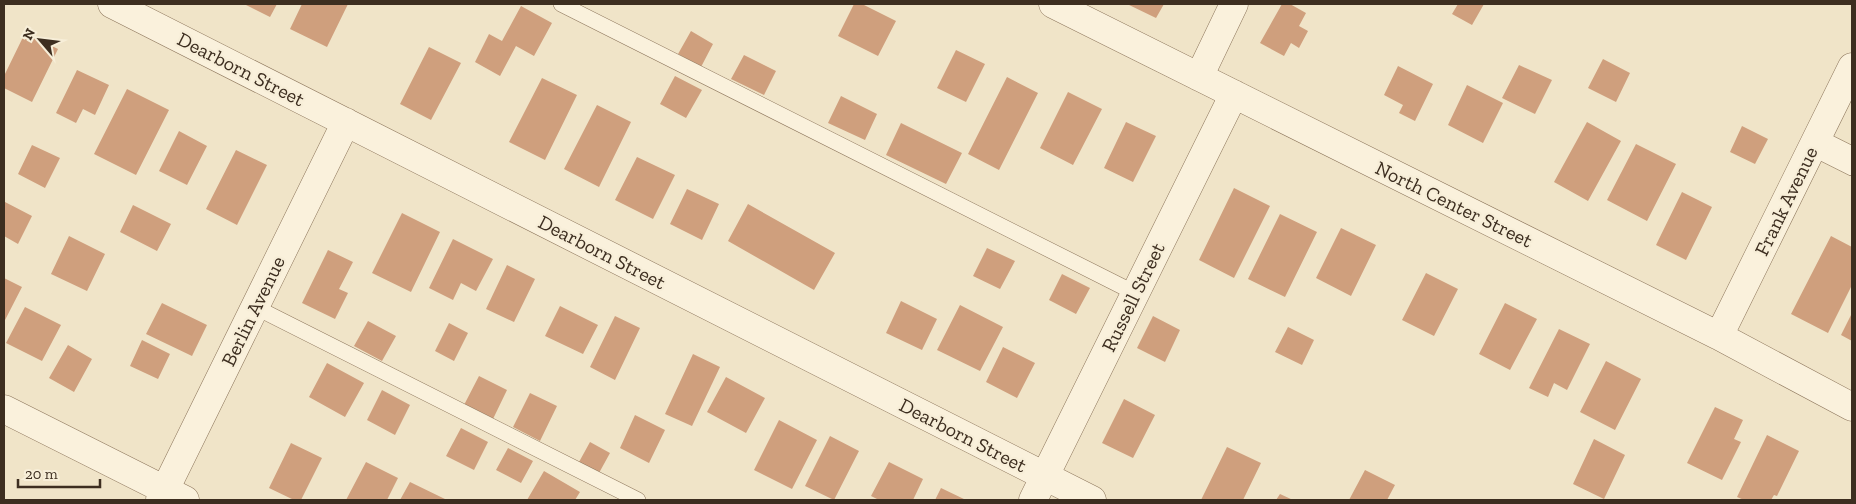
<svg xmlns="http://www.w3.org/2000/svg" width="1856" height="504" font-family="'Zilla Slab',serif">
  <rect width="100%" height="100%" fill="#f0e4c8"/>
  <!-- building -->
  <path fill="#cf9f7d" d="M244,4H277L270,17Z
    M302,4H348L327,47L290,29Z
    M854,4H862L896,21L878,56L838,36Z
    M1127,4H1164L1156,18Z
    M1282,4H1290L1306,13L1299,26L1308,31L1299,48L1291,43L1284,56L1260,43Z
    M1458,4H1484L1472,25L1452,14Z
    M521,6L552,23L534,56L516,46L500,76L475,62L489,34L502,41Z
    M691,31L713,44L701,67L678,54Z
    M25,33L58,49L32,102L4,88V76Z
    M429,47L461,63L431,120L400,104Z
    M956,50L985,64L966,102L937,88Z
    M744,55L776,71L764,95L731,79Z
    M1603,59L1630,73L1616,102L1588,88Z
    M1519,65L1552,80L1535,114L1502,98Z
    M1398,66L1433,84L1415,121L1399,113L1403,105L1384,95Z
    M77,70L109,85L95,115L83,109L76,123L56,113Z
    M675,76L702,90L686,118L660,104Z
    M1007,77L1038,93L999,170L968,154Z
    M542,78L577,95L545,160L509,142Z
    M1467,85L1503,103L1483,143L1448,125Z
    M127,89L169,110L136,175L94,154Z
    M1068,92L1102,109L1073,165L1040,148Z
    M841,96L877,114L865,140L828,123Z
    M597,105L631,122L599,187L564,169Z
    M1126,122L1156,136L1133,182L1104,168Z
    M1587,122L1621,141L1588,201L1554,182Z
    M901,123L962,153L946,184L886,155Z
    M1742,126L1768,139L1755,164L1730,152Z
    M179,131L207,146L187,185L159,171Z
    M1636,144L1676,164L1647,221L1607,200Z
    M32,145L60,158L45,188L18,174Z
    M236,150L267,165L237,225L206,209Z
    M637,157L675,175L653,219L615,200Z
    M1234,188L1270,206L1234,278L1199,260Z
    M687,189L719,204L702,240L670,224Z
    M1682,192L1712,207L1686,260L1656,245Z
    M5,202L32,216L18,244L4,236Z
    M748,204L835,253L814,290L728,241Z
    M133,205L171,224L157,251L120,232Z
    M402,213L440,232L411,292L372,273Z
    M1280,214L1317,232L1285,297L1248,279Z
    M1341,228L1376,245L1351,296L1316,278Z
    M69,236L105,254L87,291L51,274Z
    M1831,236L1852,247V285L1828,333L1791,314Z
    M453,239L493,259L476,291L461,283L453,300L429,288Z
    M987,248L1015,261L1000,289L973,276Z
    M328,250L353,262L339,289L348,293L335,319L302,303Z
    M507,265L535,279L514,322L486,309Z
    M1426,273L1458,289L1434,336L1402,320Z
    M1062,274L1090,288L1076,314L1049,300Z
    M4,278L22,287L4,322Z
    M901,301L937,319L922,350L886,333Z
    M162,303L207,325L192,356L146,334Z
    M1505,303L1537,319L1510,370L1479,354Z
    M960,305L1003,327L980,371L937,350Z
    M560,306L598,325L583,354L545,336Z
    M25,307L61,325L42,361L6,343Z
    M1852,313V341L1841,335Z
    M615,316L640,328L615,380L590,367Z
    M1153,316L1180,330L1165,362L1137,348Z
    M368,321L396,336L382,361L354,346Z
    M449,323L468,333L454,361L435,351Z
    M1288,327L1314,340L1302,365L1275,352Z
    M1559,329L1590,344L1567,390L1554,383L1548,397L1529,388Z
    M142,340L170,354L158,379L130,366Z
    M68,345L92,359L74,392L49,378Z
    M1003,347L1035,363L1017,398L986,382Z
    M693,354L720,367L692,426L665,414Z
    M1606,361L1641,379L1615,430L1580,412Z
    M327,363L364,383L345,417L309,397Z
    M479,376L507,390L493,419L464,405Z
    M726,377L765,398L746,433L707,412Z
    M382,390L410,405L395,435L367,420Z
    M530,393L557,406L540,441L513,427Z
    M1124,399L1155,415L1133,458L1102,443Z
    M1715,407L1743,420L1734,439L1741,442L1722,480L1687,463Z
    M635,415L665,430L649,463L620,448Z
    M779,420L817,440L792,489L754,470Z
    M461,428L488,442L474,470L446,456Z
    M1767,435L1799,451L1777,496L1774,495L1771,500H1744L1737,497Z
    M830,436L859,451L834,500L805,486Z
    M1594,439L1625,455L1604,499L1573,484Z
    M590,442L610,453L599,473L579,462Z
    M291,443L322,458L301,500H294L269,488Z
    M1227,447L1261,463L1243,500H1201Z
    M508,448L533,461L521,483L496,470Z
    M366,462L398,478L387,500H346Z
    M889,462L923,479L913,500H879L871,496Z
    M1365,470L1395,485L1387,500H1349Z
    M544,471L580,492L575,500H527Z
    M410,482L447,500H400Z
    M941,488L966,500H935Z
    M1280,494L1293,500H1276Z"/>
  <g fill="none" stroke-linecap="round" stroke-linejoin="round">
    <!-- lane casing -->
    <g stroke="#8d765c" stroke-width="16">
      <path id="lane" d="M561,4L1135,293
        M1818,137L1852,154
        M1812,148L1852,168
        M255,307L638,500"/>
    </g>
    <!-- street casing -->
    <g stroke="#8d765c" stroke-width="29">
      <path id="street" d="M112,4L1092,500
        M1053,4L1719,336L1852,407
        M1199,77L1234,4
        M1719,336L1852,67
        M4,409L185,500
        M160,500L346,122
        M1033,500L1234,94"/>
    </g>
    <!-- lane -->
    <use href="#lane" stroke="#faf1dc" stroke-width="15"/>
    <!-- street -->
    <use href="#street" stroke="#faf1dc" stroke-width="28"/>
  </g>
  <g text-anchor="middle" stroke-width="4.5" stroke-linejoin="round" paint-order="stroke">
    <!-- street labels -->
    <g font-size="20" fill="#3d2e20" stroke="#f7eed8">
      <text transform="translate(241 69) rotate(27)" y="7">Dearborn Street</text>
      <text transform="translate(1786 201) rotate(-64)" y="7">Frank Avenue</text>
      <text transform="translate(1454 204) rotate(26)" y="7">North Center Street</text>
      <text transform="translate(602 252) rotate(27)" y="7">Dearborn Street</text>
      <text transform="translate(1133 297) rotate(-64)" y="7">Russell Street</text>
      <text transform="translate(253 311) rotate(-64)" y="7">Berlin Avenue</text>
      <text transform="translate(963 435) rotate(27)" y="7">Dearborn Street</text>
    </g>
  </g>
  <!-- border -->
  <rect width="1856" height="504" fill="none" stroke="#3d2e20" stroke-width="10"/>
  <!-- north arrow -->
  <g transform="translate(40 40) rotate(298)" stroke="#f7eed8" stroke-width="4" paint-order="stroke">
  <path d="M0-4L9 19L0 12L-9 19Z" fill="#3d2e20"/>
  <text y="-8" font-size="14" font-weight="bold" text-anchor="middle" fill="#3d2e20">N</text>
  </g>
  <!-- scale -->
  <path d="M18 479v8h82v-8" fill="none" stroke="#3d2e20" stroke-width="2.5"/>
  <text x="25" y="479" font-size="15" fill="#3d2e20" stroke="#f7eed8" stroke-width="4" paint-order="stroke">20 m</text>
</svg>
